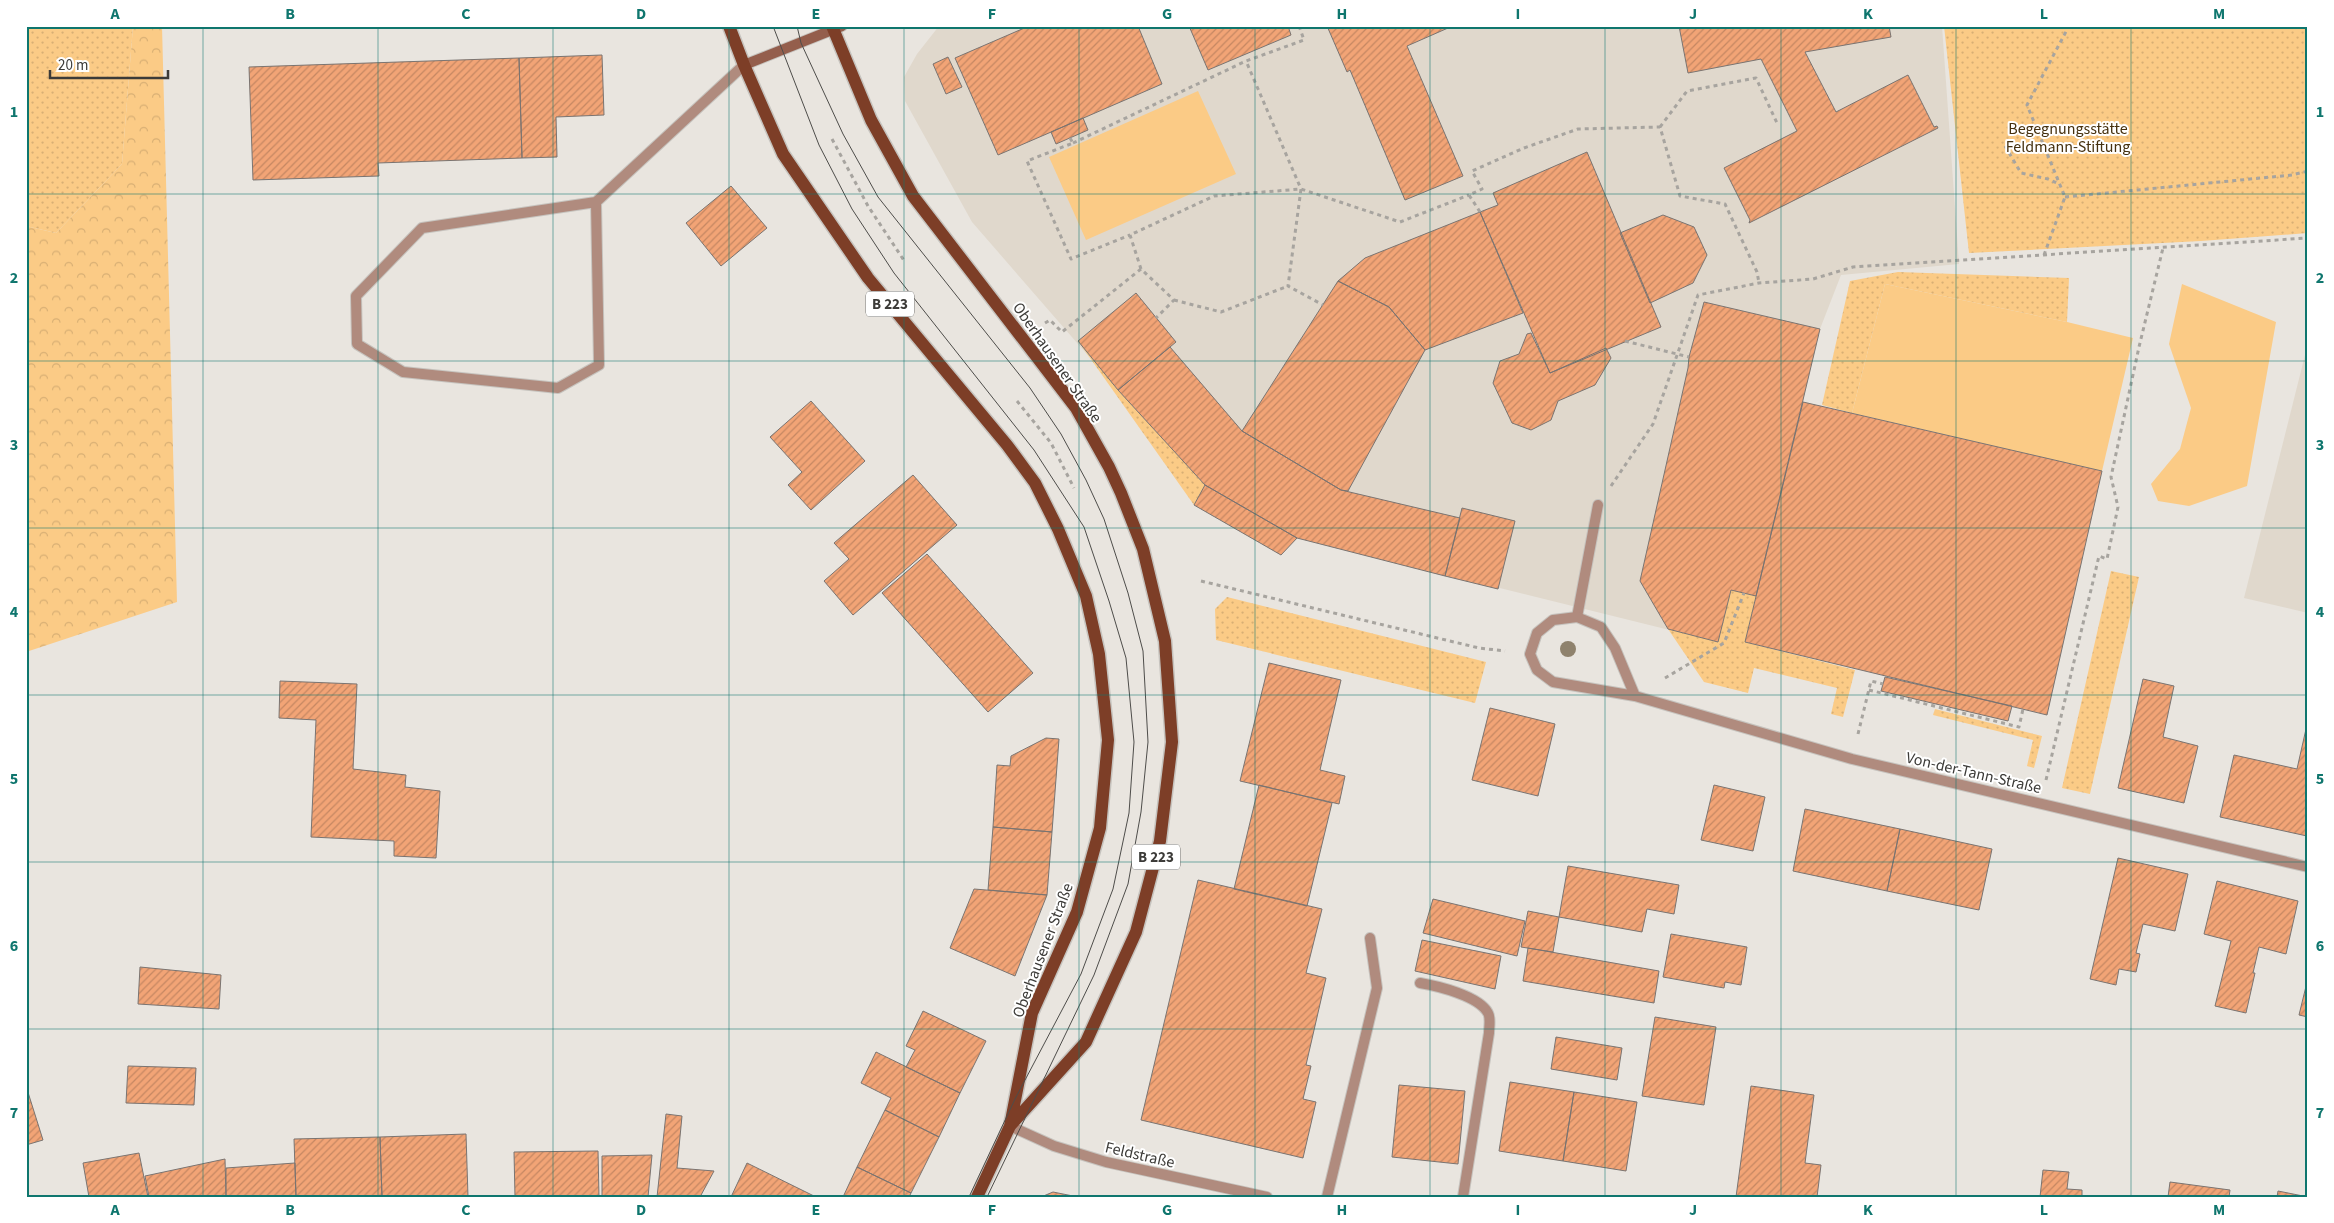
<svg xmlns="http://www.w3.org/2000/svg" width="2334" height="1223" font-family="'Source Sans 3',sans-serif">
  <defs>
    <pattern id="grass-dots" width="8" height="8" patternUnits="userSpaceOnUse" patternTransform="scale(1.25)"><rect width="8" height="8" fill="#fbcb86"/><path d="M2 2h.1M6 6h.1" fill="none" stroke="#d8af74" stroke-width="1.8" stroke-linecap="round"/></pattern>
    <pattern id="forest-crowns" width="20" height="18" patternUnits="userSpaceOnUse" patternTransform="scale(1.25)"><rect width="20" height="18" fill="#fbcb86"/><path d="M2 6a3 3 0 1 1 6 0M12 15a3 3 0 1 1 6 0" fill="none" stroke="#d8af74"/></pattern>
    <pattern id="building-hatch" width="6" height="6" patternUnits="userSpaceOnUse" patternTransform="scale(1.25)"><rect width="6" height="6" fill="#f2a476"/><path d="M-1 1l2-2M0 6l6-6M5 7l2-2" fill="none" stroke="#c58762"/></pattern>
  </defs>
  <rect width="100%" height="100%" fill="#e9e5df"/>
  <!-- built -->
  <path fill="#e0d8cc" d="M939,26H1942L1959,264L1841,275L1820,329L1756,596L1718,642L1298,538L1281,555L1194,505L1205,485L1118,390L972,222L905,101L904,77L917,54Z
    M2308,343V613L2244,598Z"/>
  <!-- grass -->
  <path fill="url(#grass-dots)" d="M26,26H133L122,164L56,233L26,226Z
    M1944,26H2308V233L2201,241L1969,253Z
    M1898,272L2069,278L2067,322L1885,284L1852,413L1822,405L1850,281Z
    M1078,341L1118,390L1205,485L1194,505Z
    M2111,571L2139,577L2090,794L2062,788Z
    M1731,590L1756,596L1745,642L1855,670L1843,717L1831,714L1837,688L1754,668L1748,693L1704,682L1668,629L1718,642Z
    M1227,597L1486,662L1475,703L1216,640L1215,609Z
    M1935,709L2042,736L2034,768L2027,766L2033,740L1933,715Z"/>
  <!-- forest -->
  <path fill="url(#forest-crowns)" d="M133,26H162L177,602L26,652V226L56,233L122,164Z"/>
  <!-- garden -->
  <path fill="#fbcb86" d="M1198,91L1236,174L1086,240L1049,157Z
    M1885,284L2067,322L2133,338L2102,471L1852,413Z
    M2182,284L2276,322L2247,486L2189,506L2158,501L2151,484L2180,449L2191,408L2169,344Z"/>
  <!-- building -->
  <path fill="url(#building-hatch)" stroke="#7a7471" d="M1029,26H1138L1162,84L998,155L955,58Z
    M1189,26H1288L1291,35L1208,70Z
    M1327,26H1447L1448,28L1407,46L1463,176L1405,200L1350,70L1347,72Z
    M1679,26H1889L1891,37L1805,52L1836,112L1908,75L1934,127L1937,126L1938,128L1749,223L1750,220L1724,168L1797,131L1761,59L1688,73Z
    M602,55L604,115L556,117L557,157L522,158L519,58Z
    M948,57L962,87L946,94L933,64Z
    M519,58L522,158L378,163L379,176L253,180L249,67Z
    M1083,118L1088,130L1056,144L1051,132Z
    M1587,152L1661,327L1550,373L1480,212L1498,205L1493,193Z
    M731,186L767,228L721,266L686,223Z
    M1480,212L1523,313L1425,350L1389,307L1338,281L1365,258Z
    M1663,215L1694,227L1707,255L1693,283L1650,303L1620,233Z
    M1338,281L1389,307L1425,350L1348,491L1341,490L1242,431Z
    M1136,293L1176,342L1118,390L1078,341Z
    M1704,302L1820,329L1756,596L1731,590L1718,642L1668,629L1640,581L1688,368L1689,357Z
    M1531,333L1550,373L1606,348L1611,358L1595,385L1558,401L1551,420L1531,430L1512,423L1493,383L1500,361L1519,354L1527,334Z
    M1170,347L1242,431L1341,490L1460,518L1445,576L1297,538L1205,485L1118,390Z
    M811,401L865,461L811,510L788,485L802,472L770,437Z
    M1803,402L2102,471L2047,715L1745,642Z
    M913,475L957,525L853,615L824,581L849,559L834,543Z
    M1205,485L1297,538L1281,555L1194,505Z
    M1462,508L1515,521L1498,589L1445,576Z
    M927,554L1033,673L988,712L882,593Z
    M1269,663L1341,680L1320,770L1345,776L1339,804L1240,781Z
    M1885,677L2012,706L2008,721L1881,691Z
    M2143,679L2174,686L2163,737L2198,746L2184,803L2118,788Z
    M280,681L357,684L353,769L406,775L405,787L440,791L436,858L394,856V841L311,837L316,720L279,718Z
    M1490,708L1555,724L1538,796L1472,780Z
    M2306,729L2308,730L2307,836L2220,817L2234,755L2297,769Z
    M1046,738L1059,739L1052,832L993,827L997,765L1010,766L1011,756Z
    M1259,785L1332,803L1307,906L1234,889Z
    M1714,785L1765,797L1753,851L1701,840Z
    M1805,809L1900,829L1887,891L1793,871Z
    M993,827L1052,832L1047,895L988,890Z
    M1900,829L1992,849L1979,910L1887,891Z
    M2118,858L2188,874L2175,931L2143,924L2136,953L2140,954L2136,972L2119,969L2116,985L2090,979Z
    M1568,866L1679,885L1674,914L1647,909L1642,932L1559,917Z
    M1198,880L1322,909L1306,973L1326,978L1306,1065L1311,1066L1303,1099L1316,1102L1303,1158L1141,1120Z
    M2217,881L2298,901L2286,954L2259,947L2253,973H2255L2246,1013L2215,1006L2231,941L2204,934Z
    M974,889L1047,895L1015,976L950,948Z
    M1433,899L1525,921L1517,956L1423,933Z
    M1528,911L1559,917L1553,952L1521,947Z
    M1671,934L1747,947L1741,985L1725,982L1724,988L1663,977Z
    M1422,940L1501,956L1495,989L1415,971Z
    M1528,948L1659,971L1654,1003L1523,981Z
    M140,967L221,975L219,1009L138,1004Z
    M2308,978V1017L2299,1015Z
    M923,1011L986,1041L960,1093L906,1067L915,1050L906,1046Z
    M1655,1017L1716,1027L1704,1105L1642,1096Z
    M1556,1037L1622,1048L1617,1080L1551,1069Z
    M876,1052L960,1093L939,1137L885,1110L891,1098L861,1083Z
    M128,1066L196,1068L194,1105L126,1103Z
    M1510,1082L1574,1092L1563,1161L1499,1151Z
    M1399,1085L1465,1091L1458,1164L1392,1157Z
    M26,1086L43,1140L26,1145Z
    M1751,1086L1814,1095L1805,1163L1821,1165L1817,1197H1736Z
    M1574,1092L1637,1102L1626,1171L1563,1161Z
    M885,1110L939,1137L911,1193L857,1167Z
    M666,1114L682,1116L677,1168L714,1171L700,1197H657Z
    M466,1134L468,1197H382L380,1137Z
    M380,1137L382,1197H296L294,1139Z
    M598,1151L599,1197H515L514,1152Z
    M139,1153L148,1197H89L83,1163Z
    M652,1155L648,1197H602V1156Z
    M225,1159L226,1197H149L145,1176Z
    M295,1163L296,1197H226V1168Z
    M747,1163L816,1197H731Z
    M857,1167L911,1193L909,1197H843Z
    M2043,1170L2069,1172L2067,1189L2082,1190V1197H2040Z
    M2170,1182L2230,1190L2229,1197H2168Z
    M2278,1191L2308,1197H2277Z
    M1053,1192L1078,1197H1041Z"/>
  <g fill="none" stroke-linecap="round" stroke-linejoin="round">
    <!-- lane casing -->
    <g stroke="#c6c3be" stroke-width="12">
      <path id="lane" d="M596,202L422,228L356,296L357,344L403,372L558,388L599,365L596,202L744,65
        M1577,617L1598,505
        M1420,983C1438,986 1479,996 1488,1013C1491,1018 1489,1027 1489,1033L1463,1197
        M1327,1197L1377,988L1370,938"/>
    </g>
    <!-- street casing -->
    <g stroke="#c6c3be" stroke-width="12">
      <path id="street" d="M1635,696L1615,648L1601,627L1577,617L1553,620L1537,633L1530,654L1537,670L1553,682L1635,696L1852,759L2308,867
        M1010,1126L1054,1146L1106,1162L1267,1197"/>
    </g>
    <!-- secondary casing -->
    <g stroke="#c6c3be" stroke-width="12">
      <path id="secondary" d="M744,65L842,26"/>
    </g>
    <!-- primary casing -->
    <g stroke="#c6c3be" stroke-width="15">
      <path id="primary" d="M729,26L744,65L783,154L868,278L1007,445L1035,483L1058,529L1086,596L1099,654L1108,740L1100,828L1077,912L1032,1013L1010,1126L977,1197
        M832,26L871,120L913,196L1076,408L1109,467L1121,493L1143,549L1165,641L1172,742L1160,841L1136,932L1086,1042L1010,1126"/>
    </g>
    <!-- path -->
    <path stroke="#a7a49f" stroke-width="3" stroke-dasharray="4 4" stroke-linecap="butt" d="M1299,26L1304,40L1246,61L1301,189L1288,286L1323,305
      M1660,127L1687,91L1756,78L1777,123
      M1070,138L1073,143L1027,161L1071,259L1130,235
      M832,139L868,206L905,262
      M1073,143L1246,61
      M2005,146L2021,173L2048,179L2059,184
      M2065,197L2292,175L2308,171
      M1480,212L1469,195L1482,189L1472,171L1524,148L1578,129L1660,127L1680,196L1725,204L1757,272L1759,283
      M2044,255L2065,197L2027,105L2069,26
      M1141,269L1130,235L1214,196L1301,189L1400,222L1469,195
      M1174,300L1221,312L1288,286
      M1045,323L1050,320L1062,332L1141,269L1174,300L1156,318
      M1017,401L1051,443L1074,488
      M1611,486L1653,424L1698,295L1759,283L1813,279L1853,267L2308,238
      M1201,581L1479,648L1505,651
      M1665,678L1724,643L1744,593
      M1869,690L2019,727L2023,709
      M1858,734L1871,681L1883,684
      M2046,780L2099,556L2107,559L2118,507L2111,477L2139,347L2163,248"/>
    <!-- lane -->
    <use href="#lane" stroke="#b08b7e" stroke-width="10"/>
    <!-- street -->
    <use href="#street" stroke="#b08b7e" stroke-width="10"/>
    <!-- secondary -->
    <use href="#secondary" stroke="#945e4c" stroke-width="10"/>
    <!-- primary -->
    <use href="#primary" stroke="#7d3e27" stroke-width="12"/>
    <!-- tram -->
    <path stroke="#4e4d4a" stroke-width="1" d="M773,26L819,145L852,209L894,273L1034,450L1084,527L1109,601L1126,658L1134,742L1129,813L1113,889L1081,974L1015,1099L969,1197
      M797,26L801,43L843,134L878,197L1030,388L1061,434L1086,480L1104,519L1128,593L1143,651L1148,742L1141,812L1128,884L1094,975L987,1197"/>
    <!-- path-bridge -->
    <path stroke="#a7a49f" stroke-width="3" stroke-dasharray="4 4" stroke-linecap="butt" d="M1625,341L1689,357"/>
  </g>
  <!-- trees -->
  <circle fill="#8f826d" cx="1568" cy="649" r="8"/>
  <!-- grid -->
  <path fill="none" stroke="#0f766e" stroke-width="1" stroke-opacity="0.55" d="M203,26V1197M378,26V1197M553,26V1197M729,26V1197M904,26V1197M1079,26V1197M1255,26V1197M1430,26V1197M1605,26V1197M1781,26V1197M1956,26V1197M2131,26V1197M26,194H2308M26,361H2308M26,528H2308M26,695H2308M26,862H2308M26,1029H2308"/>
  <g text-anchor="middle" stroke-width="4" stroke-linejoin="round" paint-order="stroke">
    <!-- shield labels -->
    <g fill="#fff" stroke="#767674" stroke-width="1">
      <rect x="866" y="291.5" width="48" height="25" rx="4"/>
      <rect x="1132" y="844.5" width="48" height="25" rx="4"/>
    </g>
    <g font-size="15" font-weight="bold" fill="#3c3b38">
      <text x="890" y="309">B 223</text>
      <text x="1156" y="862">B 223</text>
    </g>
    <!-- park labels -->
    <g font-size="16" fill="#46310f" stroke="#fff">
      <text x="2068" y="134">Begegnungsstätte<tspan x="2068" dy="18">Feldmann-Stiftung</tspan></text>
    </g>
    <!-- street labels -->
    <g font-size="16" fill="#3c3b38" stroke="#fff">
      <text transform="translate(1058 362) rotate(55)" y="6">Oberhausener Straße</text>
      <text transform="translate(1974 772) rotate(13)" y="6">Von-der-Tann-Straße</text>
      <text transform="translate(1042 950) rotate(-69)" y="6">Oberhausener Straße</text>
      <text transform="translate(1140 1154) rotate(13)" y="6">Feldstraße</text>
    </g>
  </g>
  <!-- border -->
  <rect width="2334" height="1223" fill="none" stroke="#ffffff" stroke-width="55"/>
  <!-- scale -->
  <path d="M50 70v8h118v-8" fill="none" stroke="#3c3b38" stroke-width="2.5"/>
  <text x="58" y="70" font-size="15" fill="#3c3b38" stroke="#ffffff" stroke-width="4" paint-order="stroke">20 m</text>
  <rect x="28" y="28" width="2278" height="1168" fill="none" stroke="#0f766e" stroke-width="2"/>
  <g font-size="16" text-anchor="middle" font-weight="bold" fill="#0f766e">
    <text x="115" y="19">A</text>
    <text x="290" y="19">B</text>
    <text x="466" y="19">C</text>
    <text x="641" y="19">D</text>
    <text x="816" y="19">E</text>
    <text x="992" y="19">F</text>
    <text x="1167" y="19">G</text>
    <text x="1342" y="19">H</text>
    <text x="1518" y="19">I</text>
    <text x="1693" y="19">J</text>
    <text x="1868" y="19">K</text>
    <text x="2044" y="19">L</text>
    <text x="2219" y="19">M</text>
    <text x="14" y="117">1</text>
    <text x="2320" y="117">1</text>
    <text x="14" y="283">2</text>
    <text x="2320" y="283">2</text>
    <text x="14" y="450">3</text>
    <text x="2320" y="450">3</text>
    <text x="14" y="617">4</text>
    <text x="2320" y="617">4</text>
    <text x="14" y="784">5</text>
    <text x="2320" y="784">5</text>
    <text x="14" y="951">6</text>
    <text x="2320" y="951">6</text>
    <text x="14" y="1118">7</text>
    <text x="2320" y="1118">7</text>
    <text x="115" y="1215">A</text>
    <text x="290" y="1215">B</text>
    <text x="466" y="1215">C</text>
    <text x="641" y="1215">D</text>
    <text x="816" y="1215">E</text>
    <text x="992" y="1215">F</text>
    <text x="1167" y="1215">G</text>
    <text x="1342" y="1215">H</text>
    <text x="1518" y="1215">I</text>
    <text x="1693" y="1215">J</text>
    <text x="1868" y="1215">K</text>
    <text x="2044" y="1215">L</text>
    <text x="2219" y="1215">M</text>
  </g>
</svg>
